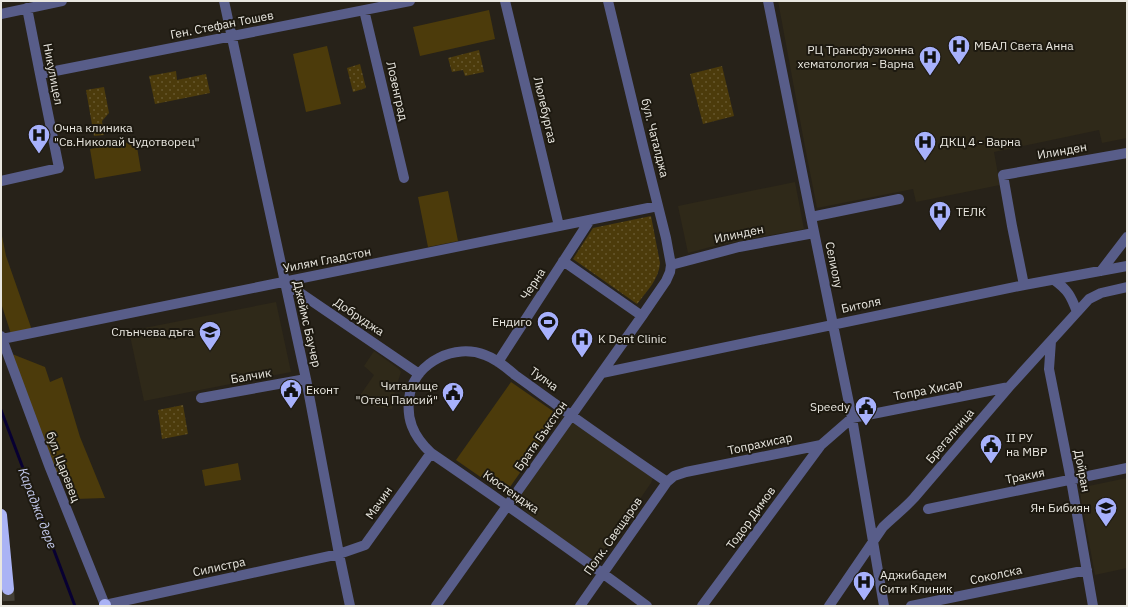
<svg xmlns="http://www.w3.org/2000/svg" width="1128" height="607" font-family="'IBM Plex Sans',sans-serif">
  <defs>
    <pattern id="park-dots" width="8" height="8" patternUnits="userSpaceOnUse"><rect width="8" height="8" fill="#4c3b0b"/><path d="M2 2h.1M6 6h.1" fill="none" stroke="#66572e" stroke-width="1.8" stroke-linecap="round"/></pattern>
  </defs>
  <rect width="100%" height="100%" fill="#272219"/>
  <!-- built -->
  <path fill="#2f2919" d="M778,1H1127V138L1102,143L1099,130L994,152L1000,185L916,202L913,189L817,208L805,147Z
    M795,182L804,229L718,245L688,253L678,206Z
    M276,302L291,372L144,401L129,331Z
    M374,351L399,369L401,372L395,391L392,409L373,406L359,397L374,375L364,366Z
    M572,422L653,478L651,483L596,563L532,518L517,500Z
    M1127,478V568L1095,575L1079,488Z"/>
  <!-- green -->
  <path fill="#4c3b0b" d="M489,10L495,39L420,56L413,27Z
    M327,46L341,104L306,112L293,54Z
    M136,141L141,171L95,179L90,149Z
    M448,191L458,241L428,247L418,197Z
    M1,231L6,256L33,333L12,337L1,303Z
    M7,352L45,367L50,382L62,377L80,437L105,498L75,499L68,481L50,468Z
    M511,382L560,416L505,494L456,460Z
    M238,463L241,480L205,486L202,470Z"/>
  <!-- park -->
  <path fill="url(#park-dots)" d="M479,50L484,72L465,76L463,70L452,72L448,58Z
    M360,64L366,88L353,92L347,68Z
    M722,66L734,116L703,124L690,74Z
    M176,71L177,80L206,74L210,93L155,104L149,76Z
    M104,87L109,113L102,121L104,135L94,136L86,90Z
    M651,216L660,263C659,279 647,291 637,304L573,259L593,228Z
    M183,405L188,434L162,439L158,410Z"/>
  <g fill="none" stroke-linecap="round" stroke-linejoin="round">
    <!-- stream -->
    <path stroke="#080032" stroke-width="3" d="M1,410L75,606"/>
    <!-- highway-tunnel -->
    <path stroke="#444037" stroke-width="12" stroke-dasharray="12 6" stroke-linecap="butt" d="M8,589L9,606"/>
    <!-- minor -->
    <path stroke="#585d89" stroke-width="10" d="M224,1L306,379L339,554L350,606
      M505,1L559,226
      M768,1L811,217L852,418L884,606
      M364,10L404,178
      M1,14L62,1
      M40,74L410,1
      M1,181L59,168L40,74L27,8
      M811,217L899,199
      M563,261L642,316
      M671,265L739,247L814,233
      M1101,271L1127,237
      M1054,280C1068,290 1071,296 1077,312
      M284,282L419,374
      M1024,285L1012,226L1003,175L1127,153
      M1,336L50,468L105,605L339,554L365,545L431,453
      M2,339L658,206
      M1051,341L1049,369L1071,480L1093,606
      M498,362L590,220
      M602,373L1024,285L1127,266
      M201,398L306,379
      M928,509L1127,468
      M436,606L642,316L666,281L670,272L671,265L666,238L644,150L608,1
      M580,606L667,482L674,476L686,472L821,445L852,418L1009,387
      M647,606C576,553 504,503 431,453C413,436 405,418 410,393C417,362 455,343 485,355C496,359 506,367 515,375C528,384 541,394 554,403C591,430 629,456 667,482
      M702,606L821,445
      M829,606L883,527C893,517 904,509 914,498L1009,387L1089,299L1101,293L1127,287
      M911,606L1087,570"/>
    <!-- highway -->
    <path stroke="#aab3f5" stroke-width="12" d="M1,515L8,589
      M105,605V606"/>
  </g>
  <!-- icons -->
  <defs>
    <g id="hospital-pin" transform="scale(1.15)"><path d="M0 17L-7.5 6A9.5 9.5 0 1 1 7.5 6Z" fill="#a7b1fc" stroke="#1d1910"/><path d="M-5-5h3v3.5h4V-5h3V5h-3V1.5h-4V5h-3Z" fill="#111"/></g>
    <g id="stadium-pin" transform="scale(1.15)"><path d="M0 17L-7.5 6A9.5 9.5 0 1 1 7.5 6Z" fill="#a7b1fc" stroke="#1d1910"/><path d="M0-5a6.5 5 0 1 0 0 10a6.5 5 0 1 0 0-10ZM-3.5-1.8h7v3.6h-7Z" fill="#111"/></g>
    <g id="school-pin" transform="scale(1.15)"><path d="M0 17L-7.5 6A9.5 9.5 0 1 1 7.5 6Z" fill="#a7b1fc" stroke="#1d1910"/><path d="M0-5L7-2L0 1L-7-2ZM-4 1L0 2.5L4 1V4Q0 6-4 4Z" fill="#111"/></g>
    <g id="civic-pin" transform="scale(1.15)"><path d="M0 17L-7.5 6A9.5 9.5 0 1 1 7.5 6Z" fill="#a7b1fc" stroke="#1d1910"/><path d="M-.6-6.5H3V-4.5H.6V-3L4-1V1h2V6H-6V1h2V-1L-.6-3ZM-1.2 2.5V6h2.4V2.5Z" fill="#111"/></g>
  </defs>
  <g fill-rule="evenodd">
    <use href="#hospital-pin" x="959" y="46"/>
    <use href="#hospital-pin" x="930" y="57"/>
    <use href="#hospital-pin" x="39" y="135"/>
    <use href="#hospital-pin" x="925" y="142"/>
    <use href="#hospital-pin" x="940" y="212"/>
    <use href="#stadium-pin" x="548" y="322"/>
    <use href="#school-pin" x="210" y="332"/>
    <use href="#hospital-pin" x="582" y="339"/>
    <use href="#civic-pin" x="291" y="390"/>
    <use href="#civic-pin" x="453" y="393"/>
    <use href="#civic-pin" x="866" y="407"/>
    <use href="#civic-pin" x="991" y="445"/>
    <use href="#school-pin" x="1106" y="508"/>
    <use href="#hospital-pin" x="864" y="582"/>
  </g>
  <g text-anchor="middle" stroke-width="4" stroke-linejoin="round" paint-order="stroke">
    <!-- street labels -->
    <g font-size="12" fill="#e9e7e0" stroke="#1d1910">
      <text transform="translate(222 25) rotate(-11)" y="4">Ген. Стефан Тошев</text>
      <text transform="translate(53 74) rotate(79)" y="4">Никулицел</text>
      <text transform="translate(397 91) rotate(77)" y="4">Лозенград</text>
      <text transform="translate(545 110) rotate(77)" y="4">Люлебургаз</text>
      <text transform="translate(655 138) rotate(76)" y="4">бул. Чаталджа</text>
      <text transform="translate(1062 151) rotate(-10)" y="4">Илинден</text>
      <text transform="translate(739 234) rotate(-12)" y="4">Илинден</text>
      <text transform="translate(327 260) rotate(-11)" y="4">Уилям Гладстон</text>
      <text transform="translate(834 265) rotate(78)" y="4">Селиолу</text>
      <text transform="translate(533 284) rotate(-57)" y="4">Черна</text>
      <text transform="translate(861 305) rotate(-12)" y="4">Битоля</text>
      <text transform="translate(359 317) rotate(34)" y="4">Добруджа</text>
      <text transform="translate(307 324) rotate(77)" y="4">Джеймс Баучер</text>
      <text transform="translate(251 376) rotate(-10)" y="4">Балчик</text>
      <text transform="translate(544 379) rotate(36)" y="4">Тулча</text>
      <text transform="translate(928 390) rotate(-11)" y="4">Топра Хисар</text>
      <text transform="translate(541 436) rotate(-55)" y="4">Братя Бъкстон</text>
      <text transform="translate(950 436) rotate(-50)" y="4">Брегалница</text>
      <text transform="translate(760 444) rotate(-12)" y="4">Топрахисар</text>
      <text transform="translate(63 467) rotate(69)" y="4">бул. Царевец</text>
      <text transform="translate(1082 471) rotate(79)" y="4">Дойран</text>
      <text transform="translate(1025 476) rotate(-11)" y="4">Тракия</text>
      <text transform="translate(511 492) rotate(35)" y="4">Кюстенджа</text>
      <text transform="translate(379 503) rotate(-55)" y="4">Мачин</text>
      <text transform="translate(751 518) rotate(-54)" y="4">Тодор Димов</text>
      <text transform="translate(613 536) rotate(-55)" y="4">Полк. Свещаров</text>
      <text transform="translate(219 567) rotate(-12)" y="4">Силистра</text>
      <text transform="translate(996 575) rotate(-12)" y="4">Соколска</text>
    </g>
    <!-- poi labels -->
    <g font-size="12" fill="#e9e7e0" stroke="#1d1910" text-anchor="start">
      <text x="974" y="50">МБАЛ Света Анна</text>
      <text x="914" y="54" text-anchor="end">РЦ Трансфузионна<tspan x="914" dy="14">хематология - Варна</tspan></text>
      <text x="54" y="132">Очна клиника<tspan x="54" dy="14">"Св.Николай Чудотворец"</tspan></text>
      <text x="940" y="146">ДКЦ 4 - Варна</text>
      <text x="956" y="216">ТЕЛК</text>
      <text x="532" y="326" text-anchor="end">Ендиго</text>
      <text x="194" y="336" text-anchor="end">Слънчева дъга</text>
      <text x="598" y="343">K Dent Clinic</text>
      <text x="438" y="390" text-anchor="end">Читалище<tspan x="438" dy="14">"Отец Паисий"</tspan></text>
      <text x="306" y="394">Еконт</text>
      <text x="850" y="411" text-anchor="end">Speedy</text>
      <text x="1006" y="442">II РУ<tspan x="1006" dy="14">на МВР</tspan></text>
      <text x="1090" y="512" text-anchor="end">Ян Бибиян</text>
      <text x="880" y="579">Аджибадем<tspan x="880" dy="14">Сити Клиник</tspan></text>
    </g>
    <!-- water labels -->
    <g font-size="13" font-style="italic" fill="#c6ccf0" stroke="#1d1910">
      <text transform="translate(38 508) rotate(69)" y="5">Караджа дере</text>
    </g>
  </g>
  <!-- border -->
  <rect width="1128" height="607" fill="none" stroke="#e9e7e0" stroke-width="4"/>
</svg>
